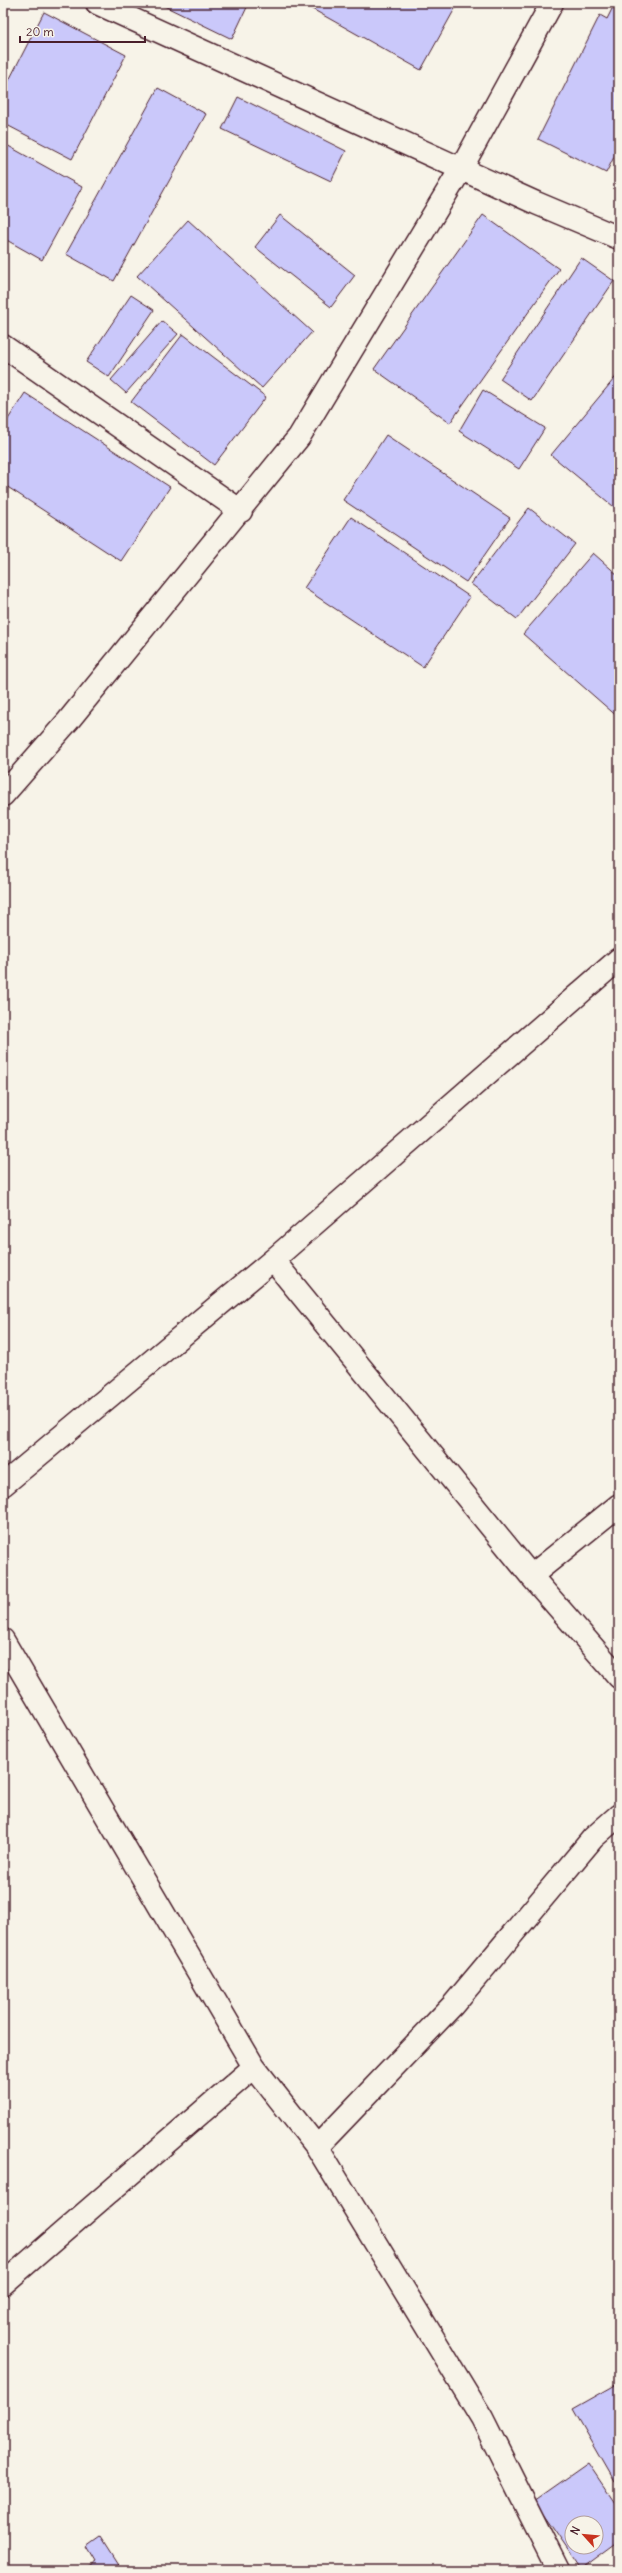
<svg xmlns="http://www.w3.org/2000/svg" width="622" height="2573" font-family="Delius,sans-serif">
  <rect width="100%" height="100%" fill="#f7f3e8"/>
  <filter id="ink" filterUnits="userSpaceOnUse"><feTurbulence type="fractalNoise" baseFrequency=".025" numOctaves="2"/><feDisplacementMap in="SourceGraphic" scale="8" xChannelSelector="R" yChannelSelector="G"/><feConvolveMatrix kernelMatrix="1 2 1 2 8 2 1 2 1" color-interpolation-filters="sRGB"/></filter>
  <g filter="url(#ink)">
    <!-- building -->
    <path fill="#cac8fa" stroke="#4a1f2b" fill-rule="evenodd" d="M158,3H249L232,39Z
      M306,3H458L421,70L305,5Z
      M615,3H619V147L606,173L538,139L600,15L607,19Z
      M44,12L126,55L72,159L3,123V92Z
      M158,88L206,114L114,281L66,254Z
      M238,97L346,151L331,181L222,129Z
      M3,143L82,187L42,260L3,238Z
      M280,215L355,275L331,307L255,247Z
      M483,215L559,269L450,423L374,369Z
      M188,220L312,332L262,388L137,276Z
      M581,258L614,281L532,401L500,379Z
      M131,295L154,310L109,377L86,362Z
      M162,321L178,334L126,393L111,380Z
      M183,334L266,397L214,465L131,402Z
      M619,373V511L551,455Z
      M483,390L545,428L519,469L459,431Z
      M25,393L170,487L121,561L3,484V427Z
      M386,435L510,518L466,582L343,500Z
      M529,508L575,544L517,619L471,584Z
      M351,517L470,597L423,667L304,588Z
      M593,553L619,576V718L523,634Z
      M619,2383V2489L573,2409Z
      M588,2463L619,2509V2541L581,2569L534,2501ZM572,2523H596V2547H572Z
      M101,2537L122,2570H84L96,2562L87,2547Z"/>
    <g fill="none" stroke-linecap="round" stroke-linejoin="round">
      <!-- minor casing -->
      <g stroke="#4a1f2b" stroke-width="25">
        <path id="minor" d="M97,3L536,203L619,238
          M3,346L241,511
          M3,795L68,721L299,437L461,169L552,3
          M273,1260L531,1576L619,1677
          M3,1485L273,1260L619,959
          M531,1576L619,1505
          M3,1640L254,2067L317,2147L482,2418L558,2570
          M317,2147L453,2005L593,1838L619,1815
          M3,2284L254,2067"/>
      </g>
      <!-- minor -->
      <use href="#minor" stroke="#f7f3e8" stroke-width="22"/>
    </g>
  </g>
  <!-- margin -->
  <rect width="622" height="2573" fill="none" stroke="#f7f3e8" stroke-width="16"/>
  <rect x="8" y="8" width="606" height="2557" fill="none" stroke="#4a1f2b" stroke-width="1.5" filter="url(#ink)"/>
  <!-- north arrow -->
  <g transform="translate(584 2535) rotate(297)"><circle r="19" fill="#f7f3e8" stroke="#b29e9c"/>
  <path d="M0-3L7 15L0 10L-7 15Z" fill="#c8321e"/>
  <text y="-6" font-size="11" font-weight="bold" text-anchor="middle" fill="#4a1f2b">N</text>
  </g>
  <!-- scale -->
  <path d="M20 36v6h125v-6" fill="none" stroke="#4a1f2b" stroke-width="2"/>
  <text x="26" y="36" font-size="12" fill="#4a1f2b" stroke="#f7f3e8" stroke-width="3" paint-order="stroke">20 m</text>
</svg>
